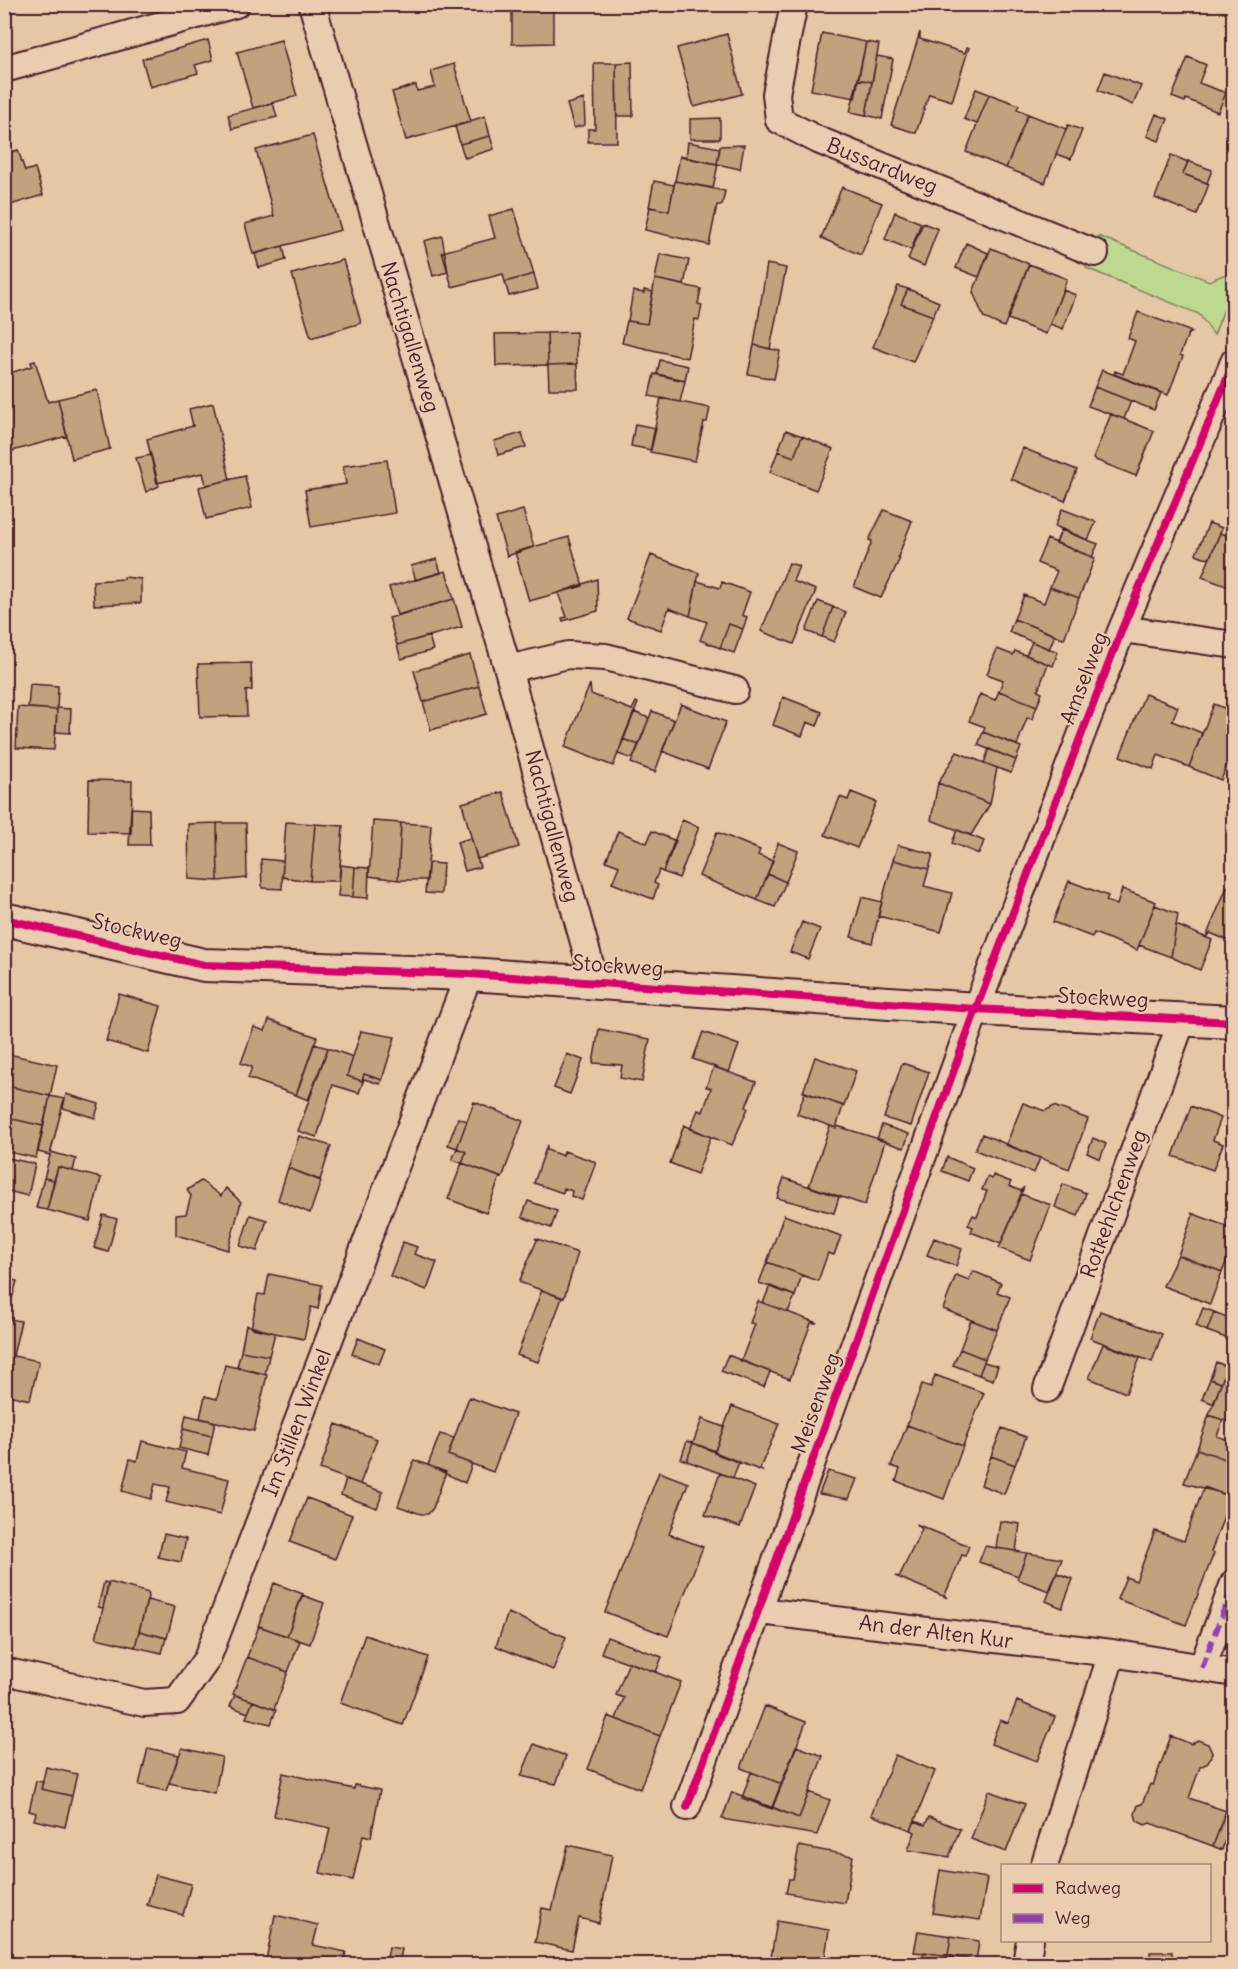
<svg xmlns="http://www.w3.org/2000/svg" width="1238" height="1969" font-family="Delius,sans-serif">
  <rect width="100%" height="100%" fill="#e4c8a5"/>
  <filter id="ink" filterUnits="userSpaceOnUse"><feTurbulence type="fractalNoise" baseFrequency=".0167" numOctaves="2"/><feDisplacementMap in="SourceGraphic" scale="12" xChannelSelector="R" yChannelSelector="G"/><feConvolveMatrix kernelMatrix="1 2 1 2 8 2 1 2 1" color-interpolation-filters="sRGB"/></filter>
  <g filter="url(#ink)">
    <!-- grass -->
    <path fill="#bdd990" stroke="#847c5e" stroke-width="1.5" d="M1098,236L1209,281L1233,271V286L1214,335L1199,314L1086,268Z"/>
    <!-- building -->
    <path fill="#c0a27c" stroke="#4a1f2b" stroke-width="1.5" d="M512,4H553V43L512,44Z
      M920,32V39L965,53L967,47L969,48L952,101L929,94L916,133L891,125Z
      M822,33L866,42L855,98L811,90Z
      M727,34L742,94L694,107L677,48Z
      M208,40L213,60L195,65L198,73L150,87L142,59Z
      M281,40L297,96L253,108L237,52Z
      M866,42L879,44L872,82L858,79Z
      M877,56L893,59L882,119L866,115Z
      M1188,57L1206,65L1199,83L1226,93L1218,112L1186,99L1185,102L1172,97Z
      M632,62L633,116H617L616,63Z
      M594,63H616L617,142H588V129H595Z
      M454,64L471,122L406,140L392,92L416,85L417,91L435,87L431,71Z
      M1105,72L1141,86L1133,105L1098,90Z
      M858,79L872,82L866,115L850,112Z
      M976,89L989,94L977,124L964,119Z
      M989,94L1019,105L1017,109L1028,114L1006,168L966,152Z
      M584,99L585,125L574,128L567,104Z
      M273,103L277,117L232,129L228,115Z
      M1028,114L1066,129L1045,183L1006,168Z
      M1156,114L1168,119L1159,141L1147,136Z
      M485,116L490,136L460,144L455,126Z
      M720,118V139H690V119Z
      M1068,125L1082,130L1071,159L1056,154Z
      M313,135L341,230L253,254L245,224L274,216L256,150Z
      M490,136L494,149L465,158L460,144Z
      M688,142L720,148L717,164L686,158Z
      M744,145L740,169L717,164L720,146Z
      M18,150L25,171L35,168L43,195L4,207V154Z
      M1171,155L1188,162L1183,174L1209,184L1197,215L1155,198Z
      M680,156L718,164L713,188L675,181Z
      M1188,161L1212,170L1207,183L1183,174Z
      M654,181L674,185L669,211L649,207Z
      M675,181L725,191L722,205H717L709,245L645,230L650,207L669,211Z
      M842,187L882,203L861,255L821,238Z
      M514,209L534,274L505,282L503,274L452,287L442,252L495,238L489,216Z
      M895,212L921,223L911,250L885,239Z
      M923,223L938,229L924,266L908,259Z
      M442,236L448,272L433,276L424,241Z
      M966,243L988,253L979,277L956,268Z
      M283,246L286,260L259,268L255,254Z
      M991,248L1029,264L1004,327L984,318L973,292Z
      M660,254L689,260L684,285L655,279Z
      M343,260L361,323L311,338L292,274Z
      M767,264L786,268L770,349L754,345Z
      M1029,264L1067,279L1046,334L1008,319Z
      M534,274L538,289L509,296L505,282Z
      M655,279L701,289L698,304L702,305L699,320L695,319L687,358L622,343L627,321L647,324Z
      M898,286L908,289L901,304L933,316L913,362L873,347Z
      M908,289L939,302L933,316L901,304Z
      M644,290L653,292L647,324L628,321L633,291L644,293Z
      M1063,290L1076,295L1063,329L1050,324Z
      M1138,312L1192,332L1188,334L1180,355L1183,356L1168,395L1114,374L1115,371L1123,374L1135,341L1128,338Z
      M576,332L577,364L548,365L547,333Z
      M547,333L548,365L496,366L495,334Z
      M754,345L780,351L774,379L748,374Z
      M660,360L688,366L685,380L657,374Z
      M35,361L48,402L58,399L67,436L12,451L4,427V375L32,366L31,362Z
      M577,364L578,389H549L548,365Z
      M1102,370L1161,393L1154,410L1095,387Z
      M654,374L685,381L680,402L649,396Z
      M1095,387L1131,401L1124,419L1088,406Z
      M97,390L110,449L72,459L58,399Z
      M661,398L710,408L707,422H704L695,461L650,452Z
      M213,403L230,480L206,485L203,473L157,483L147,439L193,426L189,409Z
      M1111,414L1154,431L1136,476L1093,459Z
      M635,424L656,428L651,450L631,446Z
      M786,430L802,436L794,457L778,451Z
      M522,433L526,447L498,455L494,441Z
      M802,436L833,449L816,490L770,472L778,451L794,457Z
      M1023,448L1077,470L1065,501L1011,479Z
      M151,455L159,486L146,492L136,458Z
      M387,460L395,513L311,527L305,490L346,484L343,466Z
      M245,476L252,508L206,519L199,487Z
      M1062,509L1096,522L1088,540L1055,526Z
      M523,510L534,547L507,556L496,518Z
      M884,510L912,521L898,557L900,558L881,598L854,587L872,541L869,540Z
      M1209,523L1222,528L1209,559L1196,554Z
      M1061,530L1098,544L1092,557L1056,543Z
      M1220,533L1234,538V589L1202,577Z
      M569,537L583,586L529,601L515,552Z
      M1047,539L1095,558L1079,598L1050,587L1057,571L1037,563Z
      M651,555L699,573L690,616L669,608L661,630L627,618Z
      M437,559L441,573L416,580L411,566Z
      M789,563L799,566L793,581L816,590L794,644L761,631Z
      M446,571L454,599L397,615L389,587Z
      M124,577L141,579V603L94,605L93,581L124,579Z
      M597,579L598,611L563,621L562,618L567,617L558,593Z
      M697,581L720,588L722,582L750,592L742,615L747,617L743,629L729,624L720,648L700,640L707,622L690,616Z
      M1050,587L1079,598L1064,639L1014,619L1024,595L1044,603Z
      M454,599L462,627L397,645L389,618Z
      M818,601L833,607L822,637L806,631Z
      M833,607L846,612L834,642L822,637Z
      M1014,619L1055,635L1049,649L1009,632Z
      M729,624L743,629L734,653L720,648Z
      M429,636L433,650L401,659L397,645Z
      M1032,642L1058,652L1053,666L1026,655Z
      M997,649L1013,655L1015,651L1048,664L1038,691L1042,693L1037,706L999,691L1003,680L987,674Z
      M470,655L479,686L423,702L414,671Z
      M251,663L252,690L246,691L247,716L200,717L198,664Z
      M30,684L58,686L57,710L28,708Z
      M590,684L591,694L632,710L636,702L638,703L613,766L565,747Z
      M479,686L487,714L431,730L423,702Z
      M999,691L1037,706L1032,719L1027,718L1017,745L983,732L985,727L969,721L980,694L995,700Z
      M1145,694L1178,707L1172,721L1202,733L1189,767L1158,755L1153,769L1120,756Z
      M783,697L822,712L817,726L807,722L802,736L773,725Z
      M681,704L726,722L708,769L662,751Z
      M1214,704L1234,712V768L1227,765L1221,780L1189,767Z
      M18,707L57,710L54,750L16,748Z
      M57,708L71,709L70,733L56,732Z
      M652,711L674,720L655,772L631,763Z
      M634,712L649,718L639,745L623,739Z
      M983,732L1021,747L1016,760L978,745Z
      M623,739L639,745L633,759L618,754Z
      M989,749L1016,760L1011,773L984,763Z
      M957,752L997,768L990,804L938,783Z
      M89,780L132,781L131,833L88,832Z
      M938,783L990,804L971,835L931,820Z
      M503,792L519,847L477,859L462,803Z
      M851,792L876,802L857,848L825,835L840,797L848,800Z
      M131,808L149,809L150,845H129Z
      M682,820L699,827L679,878L663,872Z
      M373,821L401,823L398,880L369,876Z
      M286,822L315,824L310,881L282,877Z
      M217,823H246L247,878L218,881Z
      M217,823L218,881L189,879L188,824Z
      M401,823L431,825L427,880H398Z
      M315,824L343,826L339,881H310Z
      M957,830L984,841L979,854L952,843Z
      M618,831L647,843L652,831L676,841L663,872L659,870L654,883L658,885L653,899L612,883L619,866L606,861Z
      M717,832L760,850L758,855L773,861L757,900L699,876Z
      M471,838L480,867L465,871L457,842Z
      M778,843L798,851L786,882L768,874Z
      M898,845L933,854L929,869L893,860Z
      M261,859L283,861L282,889L262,888Z
      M893,860L929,869L924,886L952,893L941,932L878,916Z
      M428,863L443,864L441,894L425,893Z
      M341,865L355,867L353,897L338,896Z
      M355,867L369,868L368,898L353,897Z
      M768,874L786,882L775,907L757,900Z
      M1069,881L1108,896L1106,901L1117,905L1122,889L1156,902L1137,950L1094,933L1092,937L1053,922Z
      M1227,887L1234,890V943L1210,933L1206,937Z
      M862,897L882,902L872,943L851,937Z
      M1155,905L1178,914L1171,957L1139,945Z
      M802,922L820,929L808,959L790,952Z
      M1176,925L1212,940L1200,970L1171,957Z
      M119,994L161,1006L148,1053L106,1041Z
      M269,1020L317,1037L296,1095L248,1078L252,1067L241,1063L254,1027L265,1031Z
      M599,1029L650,1039L642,1082L620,1078L622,1065L593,1063Z
      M361,1031L395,1037L382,1080L364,1074L362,1081L347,1076Z
      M703,1032L739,1045L729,1072L693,1059Z
      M314,1044L328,1048L308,1100L296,1095Z
      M328,1048L353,1057L347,1076L362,1081L364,1074L382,1080L380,1084L364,1079L359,1093L333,1085L317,1137L298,1131Z
      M4,1053L57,1065L50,1096L4,1085Z
      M567,1054L583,1060L570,1094L554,1088Z
      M815,1057L856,1071L844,1106L803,1092Z
      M902,1063L929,1072L911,1126L884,1118Z
      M714,1067L756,1082L746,1107L748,1108L732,1145L690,1129L698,1110L703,1112L711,1088L706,1087Z
      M4,1085L50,1096L43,1126L4,1117Z
      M805,1092L843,1106L836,1128L797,1114Z
      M66,1094L99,1104L95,1118L63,1108Z
      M50,1096L64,1099L50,1155L38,1152Z
      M474,1102L523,1121L502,1178L462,1163L466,1152L457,1148Z
      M1023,1103L1045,1111L1054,1106L1088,1119L1069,1169L1006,1145Z
      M1191,1106L1221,1118L1213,1140L1223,1144L1213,1170L1173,1156Z
      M4,1117L43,1126L36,1158L4,1151Z
      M458,1118L467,1121L457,1148L448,1145Z
      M684,1125L711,1137L697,1174L670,1163Z
      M882,1125L909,1134L904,1148L877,1139Z
      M830,1126L836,1128L837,1126L885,1141L865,1205L809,1186Z
      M982,1134L1040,1158L1034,1173L975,1150Z
      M299,1136L331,1146L320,1180L288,1168Z
      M1093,1138L1106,1144L1100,1159L1087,1153Z
      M547,1145V1150L563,1156L564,1151L596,1162L582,1200L571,1196L572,1191L564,1188L563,1193L534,1183Z
      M457,1148L466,1152L462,1163L452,1160Z
      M51,1152L76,1159L73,1171L58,1167L54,1180L44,1178Z
      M4,1157L35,1164L28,1196L4,1190Z
      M947,1157L973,1168L968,1181L942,1171Z
      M462,1163L500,1177L486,1213L448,1199Z
      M58,1167L101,1178L90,1221L47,1210Z
      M288,1168L321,1181L310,1213L278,1200Z
      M993,1175L1011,1182L1009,1186L1021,1191L1024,1187L1001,1244L971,1232L973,1227L968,1225L973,1215L977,1217L987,1191L982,1190L987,1177L992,1179Z
      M44,1178L54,1180L47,1210L36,1208Z
      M784,1178L839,1197L834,1213L777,1198Z
      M201,1181L221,1196L226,1188L241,1202L228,1250L176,1235V1215L186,1214L191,1196L187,1190Z
      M1063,1184L1086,1193L1078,1216L1055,1207Z
      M1021,1194L1051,1205L1030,1260L999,1248Z
      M528,1201L557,1211L551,1228L522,1217Z
      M1191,1213L1234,1229V1244L1222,1272L1178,1255L1193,1215Z
      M103,1215L117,1219L108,1252L94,1248Z
      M250,1215L267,1220L257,1251L240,1246Z
      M784,1215L841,1236L834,1255L828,1253L818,1281L767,1262Z
      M535,1238L578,1253L564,1298L519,1282L537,1240Z
      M934,1238L962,1249L956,1266L927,1255Z
      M403,1242L417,1247L414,1254L437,1262L427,1290L390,1276Z
      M1178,1255L1222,1272L1210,1304L1163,1286Z
      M767,1262L802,1275L795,1296L759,1283Z
      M973,1271L1001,1283L997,1292L1010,1297L997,1330L943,1309L956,1275L969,1280Z
      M269,1274L322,1285L318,1309L311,1307L304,1339L251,1328L258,1294L265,1295Z
      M4,1278L17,1281L11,1302L4,1301Z
      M770,1286L795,1296L788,1312L763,1303Z
      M542,1290L562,1298L538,1362L517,1355Z
      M758,1301L817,1323H811L790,1379L741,1361L755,1324L750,1323Z
      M1203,1308L1214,1312L1207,1331L1196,1326Z
      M1100,1311L1162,1334L1152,1362L1090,1338Z
      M1214,1312L1234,1320V1341L1207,1331Z
      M4,1318L21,1321L13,1356L39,1361L30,1400L4,1394Z
      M971,1320L997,1330L985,1359L960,1349Z
      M246,1325L275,1333L269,1356L241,1351Z
      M358,1338L385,1349L379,1364L352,1354Z
      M1103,1344L1140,1358L1126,1393L1089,1378Z
      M960,1349L985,1359L979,1375L953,1365Z
      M241,1351L269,1356L265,1374L237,1367Z
      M1234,1351V1373L1226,1370Z
      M728,1355L770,1372L764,1387L721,1371Z
      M984,1362L998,1366L993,1380L979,1375Z
      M1216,1362L1228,1367L1221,1383L1210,1379Z
      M225,1365L267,1375L254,1431L200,1418L205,1396L217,1399Z
      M1226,1370L1234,1373V1424L1209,1415Z
      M935,1375L984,1393L963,1446L907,1425L922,1384L931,1387Z
      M1210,1379L1221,1383L1214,1404L1202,1399Z
      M469,1397L515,1414L493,1472L448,1455Z
      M732,1406L779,1424L760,1468L762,1471L714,1453Z
      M186,1415L215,1422L212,1436L183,1429Z
      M1209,1415L1223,1420L1217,1436L1234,1442L1231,1461L1197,1449Z
      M702,1419L724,1427L715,1451L693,1443Z
      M336,1424L377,1439L360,1484L320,1469Z
      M907,1425L963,1446L944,1499L896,1481L900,1469L891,1466Z
      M1002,1428L1026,1437L1015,1465L991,1456Z
      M183,1429L212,1436L208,1455L179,1448Z
      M440,1434L454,1438L448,1455L472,1464L465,1483L428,1465Z
      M142,1441L186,1452L182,1468L229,1479L220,1515L166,1502L170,1487L155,1484L151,1499L122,1491L130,1459L137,1461Z
      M687,1441L693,1443L687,1461L681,1459Z
      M693,1443L739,1462L733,1478L687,1461Z
      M1197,1449L1234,1462V1471L1225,1494L1184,1483Z
      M991,1456L1015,1465L1004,1494L981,1485Z
      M414,1460L446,1472L433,1508L428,1514H421L398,1506Z
      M828,1471L857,1479L849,1499L819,1494Z
      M659,1472L688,1483L669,1534L703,1547L668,1636L605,1612Z
      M720,1473L755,1487L740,1527L705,1515Z
      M346,1479L383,1492L377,1508L341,1495Z
      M1204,1487L1231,1497L1211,1552L1214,1553L1186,1625L1117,1599L1126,1577L1136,1581L1155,1531L1184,1541Z
      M307,1498L352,1515L335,1559L290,1542Z
      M1000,1521L1020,1524L1016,1551L996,1548Z
      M916,1524L969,1546L965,1556L962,1555L945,1595L948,1598L895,1576L899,1577L922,1529Z
      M164,1534L186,1539L181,1562L158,1557Z
      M985,1546L1027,1553L1018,1576L979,1562Z
      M1027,1553L1062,1559L1049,1591L1017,1579Z
      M1057,1573L1073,1579L1062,1608L1046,1601Z
      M104,1582L108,1583L103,1608L98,1607Z
      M109,1582L149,1593L135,1647L96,1638Z
      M274,1583L303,1594L287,1636L258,1626Z
      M4,1591L11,1593L5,1619H4Z
      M302,1595L324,1603L310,1644L287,1636Z
      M147,1600L175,1607L167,1638L139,1631Z
      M508,1613L566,1637L553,1670L496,1646Z
      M259,1626L300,1641L288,1672L247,1657Z
      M139,1631L166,1638L162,1653L135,1647Z
      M365,1635L428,1657L403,1725L340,1703Z
      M607,1637L662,1657L656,1672L601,1653Z
      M247,1657L288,1672L274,1709L233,1694Z
      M629,1662L681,1682L660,1736L616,1719L624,1698L616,1695Z
      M235,1695L253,1701L248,1713L230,1706Z
      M253,1701L276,1710L271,1724L246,1718Z
      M1017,1701L1055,1717L1037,1761L991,1744L1000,1720L1008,1723Z
      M765,1706L806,1722L782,1784L741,1768Z
      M608,1716L660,1736L640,1789L588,1769Z
      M1171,1736L1191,1744L1198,1740L1208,1744L1212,1753L1208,1763L1200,1767L1189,1798L1226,1811L1213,1846L1150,1823L1145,1825L1137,1821L1135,1814L1138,1805L1142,1804L1150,1784L1153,1785Z
      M534,1744L566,1756L556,1784L521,1776Z
      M796,1746L823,1756L799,1818L772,1807Z
      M148,1748L179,1755L166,1791L139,1785Z
      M182,1748L222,1757L215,1793L169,1783Z
      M895,1755L935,1771L911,1830L871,1815Z
      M46,1767L77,1774L72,1796L41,1789Z
      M751,1772L782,1784L772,1809L742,1798Z
      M283,1773L354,1789L355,1785L380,1790L371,1837L363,1835L353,1880L320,1873L330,1828L274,1816Z
      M36,1781L43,1782L41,1789L72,1796L65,1827L34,1820L36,1813L29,1811Z
      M989,1791L1025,1804L1006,1852L971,1839Z
      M732,1792L799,1818L809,1792L830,1800L817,1835L722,1819Z
      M1226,1811L1234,1814V1840L1232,1843L1225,1840L1222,1850L1213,1846Z
      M929,1817L960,1829L949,1857L908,1850L915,1832L911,1830L915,1821L925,1825Z
      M568,1845L612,1855L599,1923L579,1918L572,1950L535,1942L542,1908L552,1910Z
      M799,1846L853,1856L845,1903L786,1893L789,1879H793Z
      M940,1870L987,1878L980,1920L933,1913Z
      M156,1875L191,1884L183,1915L147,1905Z
      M275,1915L318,1925L313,1945L346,1952L343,1964H268L269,1961L266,1960Z
      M777,1921L829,1930L824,1964H770Z
      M918,1931L951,1936L948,1955L914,1952Z
      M951,1936L979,1941L976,1962L948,1955Z
      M389,1947L402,1949L399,1964H386Z
      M924,1952L973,1960L972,1964H922Z
      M1150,1952H1172V1964H1150Z"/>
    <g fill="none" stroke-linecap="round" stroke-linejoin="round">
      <!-- minor casing -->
      <g stroke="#4a1f2b" stroke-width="30">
        <path id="minor" d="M312,4L508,669L595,982
          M794,4L776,94L779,120L818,140L1095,253
          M4,69L236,4
          M1122,629L1234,645
          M508,669L568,655L606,657L735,690
          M1047,1389L1182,1020
          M760,1611L1112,1653L1234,1673
          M1202,1668L1234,1583
          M4,1671L144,1703L177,1701L207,1659L469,974
          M687,1807L976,1009L1122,629L1234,362
          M1044,1866L1112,1653
          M1026,1964L1030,1940"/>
      </g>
      <!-- tertiary casing -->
      <g stroke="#4a1f2b" stroke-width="36">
        <path id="tertiary" d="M4,919L204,965L469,974L976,1009L1234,1022"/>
      </g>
      <!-- minor -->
      <use href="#minor" stroke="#e9cdb0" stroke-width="26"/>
      <!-- tertiary -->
      <use href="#tertiary" stroke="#e9cdb0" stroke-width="32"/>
      <!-- quiet -->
      <path stroke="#8e44ad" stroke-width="6" stroke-dasharray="12 6" stroke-linecap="butt" d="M1202,1668L1234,1583"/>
      <!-- cycleway casing -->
      <g stroke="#e9cdb0" stroke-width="11">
        <path id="cycleway" d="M4,919L204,965L469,974L976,1009L1234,1022
          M687,1807L976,1009L1122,629L1234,362"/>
      </g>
      <!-- cycleway -->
      <use href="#cycleway" stroke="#d6006c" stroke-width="8"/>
    </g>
  </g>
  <g text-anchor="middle" stroke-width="4.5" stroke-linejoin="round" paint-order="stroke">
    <!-- street labels -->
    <g font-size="21" fill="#4a1f2b" stroke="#e9cdb0">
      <text transform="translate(882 166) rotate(22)" y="7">Bussardweg</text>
      <text transform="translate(410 337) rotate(73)" y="7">Nachtigallenweg</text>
      <text transform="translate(1084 678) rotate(-69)" y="7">Amselweg</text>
      <text transform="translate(552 826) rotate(75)" y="7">Nachtigallenweg</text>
      <text transform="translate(137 931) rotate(13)" y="7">Stockweg</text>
      <text transform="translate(618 966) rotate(4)" y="7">Stockweg</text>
      <text transform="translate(1103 998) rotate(3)" y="7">Stockweg</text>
      <text transform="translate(1114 1204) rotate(-70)" y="7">Rotkehlchenweg</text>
      <text transform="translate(816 1403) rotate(-70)" y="7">Meisenweg</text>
      <text transform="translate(297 1423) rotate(-69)" y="7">Im Stillen Winkel</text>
      <text transform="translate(936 1632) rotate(7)" y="7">An der Alten Kur</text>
    </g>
  </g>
  <!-- margin -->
  <rect width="1238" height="1969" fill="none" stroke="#e9cdb0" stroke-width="24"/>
  <rect x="12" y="12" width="1214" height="1945" fill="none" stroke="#4a1f2b" stroke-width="2" filter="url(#ink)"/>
  <!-- legend -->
  <rect x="1001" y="1864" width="210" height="78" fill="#e9cdb0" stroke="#a9877b" stroke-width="1.5"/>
  <rect x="1013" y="1884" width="30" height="9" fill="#d6006c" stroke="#a9877b" stroke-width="1.5"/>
  <text x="1055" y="1894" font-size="18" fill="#4a1f2b">Radweg</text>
  <rect x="1013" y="1914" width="30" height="9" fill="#8e44ad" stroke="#a9877b" stroke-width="1.5"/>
  <text x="1055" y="1924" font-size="18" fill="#4a1f2b">Weg</text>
</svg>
